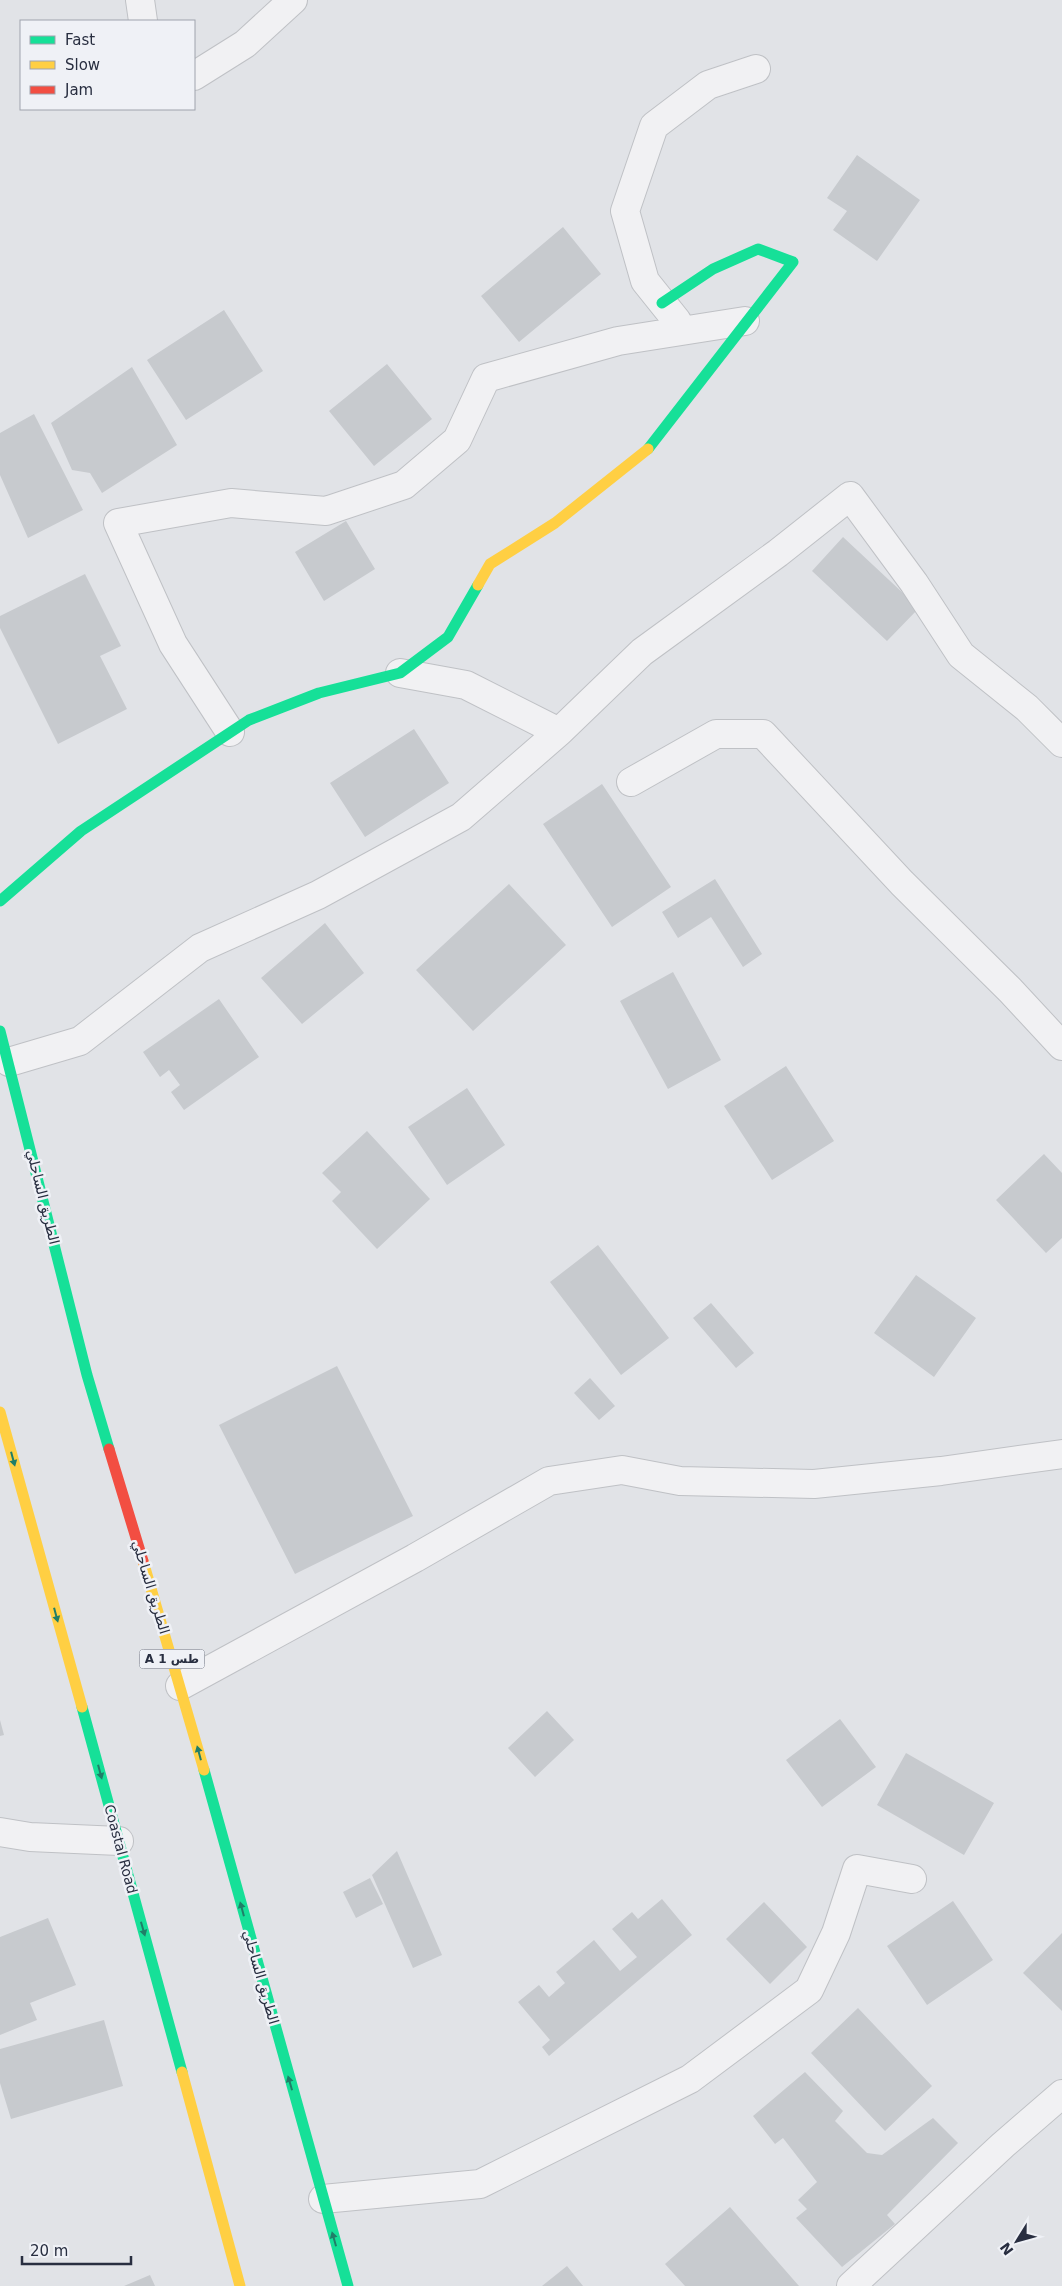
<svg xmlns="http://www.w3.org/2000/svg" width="1062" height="2286" font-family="'DejaVu Sans',Vazirmatn,sans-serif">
  <rect width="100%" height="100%" fill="#e1e3e7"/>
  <!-- building -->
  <path fill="#c7cace" d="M857,155L920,200L877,261L833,230L847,211L827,198Z
    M563,227L601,274L519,342L481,296Z
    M224,310L263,371L186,420L147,360Z
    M387,364L432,419L374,466L329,411Z
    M132,367L177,445L102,493L90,473L72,470L51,423Z
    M34,414L83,510L28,538L0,475V433Z
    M346,521L375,569L324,601L295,552Z
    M843,537L919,608L887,641L812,571Z
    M85,574L121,646L100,656L127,709L58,744L0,628V616Z
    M414,729L449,783L365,837L330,783Z
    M602,784L671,887L612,927L543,824Z
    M715,879L762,954L743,967L711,917L678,938L662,912Z
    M509,884L566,945L473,1031L416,970Z
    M325,923L364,973L302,1024L261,978Z
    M673,972L721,1060L668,1089L620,1001Z
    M219,999L259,1057L184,1110L171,1092L180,1085L169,1070L160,1077L143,1052Z
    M786,1066L834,1141L772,1180L724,1106Z
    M467,1088L505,1145L447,1185L408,1127Z
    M367,1131L430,1199L377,1249L332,1201L341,1192L322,1173Z
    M1044,1154L1062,1173V1238L1046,1253L996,1200Z
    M598,1245L669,1338L621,1375L550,1282Z
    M916,1275L976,1318L934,1377L874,1333Z
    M711,1303L754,1353L736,1368L693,1318Z
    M337,1366L413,1516L295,1574L219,1425Z
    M590,1378L615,1406L599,1420L574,1393Z
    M547,1711L574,1740L535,1777L508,1748Z
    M840,1719L876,1767L822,1807L786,1760Z
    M0,1720L4,1735L0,1736Z
    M906,1753L994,1803L964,1855L877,1805Z
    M397,1851L442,1955L413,1968L372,1875Z
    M370,1878L383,1904L356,1918L343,1892Z
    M662,1899L692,1935L549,2056L542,2047L550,2040L518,2002L539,1985L549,1997L565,1983L556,1972L594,1940L620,1971L637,1957L612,1929L632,1912L638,1919Z
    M953,1901L993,1960L927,2005L887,1946Z
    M764,1902L807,1947L770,1984L726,1939Z
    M48,1918L76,1985L30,2003L37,2020L0,2035V1937Z
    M1062,1933V2011L1023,1973Z
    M858,2008L932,2086L885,2131L811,2053Z
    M104,2020L123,2086L11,2119L0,2083V2049Z
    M805,2072L843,2111L835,2121L867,2153L882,2155L933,2118L958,2143L887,2215L895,2224L842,2267L796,2218L807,2209L798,2200L817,2182L783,2138L775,2144L753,2116Z
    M730,2207L799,2286H685L665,2264Z
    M567,2266L583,2286H542Z
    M150,2275L155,2286H124Z"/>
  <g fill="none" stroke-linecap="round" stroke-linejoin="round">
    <!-- street casing -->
    <g stroke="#bfc1c5" stroke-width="30">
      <path id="street" d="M140,0L143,21
        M194,76L245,44L293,0
        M677,321L645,281L625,211L654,126L708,85L756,69
        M400,673L466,685L559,732L642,652L778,553L850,496L914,583L961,655L1027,708L1062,743
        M230,732L173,644L118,523L231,503L326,511L404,485L457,440L486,378L618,341L745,321
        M631,782L716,734H763L902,883L1010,990L1062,1046
        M9,1062L80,1041L200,948L318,895L461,817L559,732
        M180,1686L415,1558L549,1481L622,1470L680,1481L814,1484L941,1471L1062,1454
        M0,1832L30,1837L119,1841
        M323,2199L480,2184L690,2079L809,1990L836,1933L857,1869L912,1879
        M851,2286L1003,2145L1062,2094"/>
    </g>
    <!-- street -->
    <use href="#street" stroke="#f1f1f3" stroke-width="28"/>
    <!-- fast -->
    <path stroke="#16e098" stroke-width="11" d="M648,449L793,262L758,249L713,269L662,303
      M0,901L81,831L249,720L319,693L400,673L448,637L478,585
      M0,1031L87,1375L109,1449
      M82,1707L182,2072
      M204,1770L348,2286"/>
    <!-- slow -->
    <path stroke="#ffcf43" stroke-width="11" d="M478,585L490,564L555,523L648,449
      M0,1412L82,1707
      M143,1561L204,1770
      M182,2072L240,2286"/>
    <!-- jam -->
    <path stroke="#f24e42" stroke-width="11" d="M109,1449L143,1561"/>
  </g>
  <!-- one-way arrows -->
  <defs><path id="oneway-solid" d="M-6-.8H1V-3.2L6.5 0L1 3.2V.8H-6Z" transform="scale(1.25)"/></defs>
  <g fill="#207e68">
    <use href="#oneway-solid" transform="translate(13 1459) rotate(75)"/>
    <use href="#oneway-solid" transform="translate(56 1615) rotate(75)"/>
    <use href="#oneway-solid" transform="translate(199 1753) rotate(-105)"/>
    <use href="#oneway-solid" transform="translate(100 1772) rotate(75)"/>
    <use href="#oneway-solid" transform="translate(242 1909) rotate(-105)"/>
    <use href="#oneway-solid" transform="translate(143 1929) rotate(74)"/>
    <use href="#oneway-solid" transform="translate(290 2083) rotate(-106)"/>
    <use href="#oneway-solid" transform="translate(334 2239) rotate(-106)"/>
  </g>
  <g text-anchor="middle" stroke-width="5" stroke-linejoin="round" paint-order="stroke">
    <!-- shield labels -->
    <rect fill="#eff1f6" stroke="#646877" stroke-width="1" x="139.5" y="1649.5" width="65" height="19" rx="4"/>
    <g font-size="12" font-weight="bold" fill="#282e40">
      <text x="172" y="1663">A 1 طس</text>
    </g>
    <!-- street labels -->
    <g font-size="14" fill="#282e40" stroke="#eff1f6">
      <text transform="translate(43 1197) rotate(76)" y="5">الطريق الساحلي</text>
      <text transform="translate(151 1587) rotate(73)" y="5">الطريق الساحلي</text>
      <text transform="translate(121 1849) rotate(75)" y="5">Coastal Road</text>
      <text transform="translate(261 1977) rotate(74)" y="5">الطريق الساحلي</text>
    </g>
  </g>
  <!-- legend -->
  <rect x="20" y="20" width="175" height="90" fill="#eff1f6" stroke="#9fa3ad"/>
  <rect x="30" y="36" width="25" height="8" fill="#16e098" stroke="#9fa3ad"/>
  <text x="65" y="45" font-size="15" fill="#282e40">Fast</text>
  <rect x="30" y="61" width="25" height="8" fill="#ffcf43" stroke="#9fa3ad"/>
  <text x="65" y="70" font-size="15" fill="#282e40">Slow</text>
  <rect x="30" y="86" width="25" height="8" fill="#f24e42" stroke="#9fa3ad"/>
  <text x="65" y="95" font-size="15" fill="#282e40">Jam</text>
  <!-- north arrow -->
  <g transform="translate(1017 2241) rotate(233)" stroke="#eff1f6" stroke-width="4" paint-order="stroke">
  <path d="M0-4L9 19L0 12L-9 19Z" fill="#282e40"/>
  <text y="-8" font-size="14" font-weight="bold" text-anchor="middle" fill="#282e40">N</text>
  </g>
  <!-- scale -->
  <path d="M22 2256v8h109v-8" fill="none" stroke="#282e40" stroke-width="2.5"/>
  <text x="30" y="2256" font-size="15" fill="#282e40" stroke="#eff1f6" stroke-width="4" paint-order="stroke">20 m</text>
</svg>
